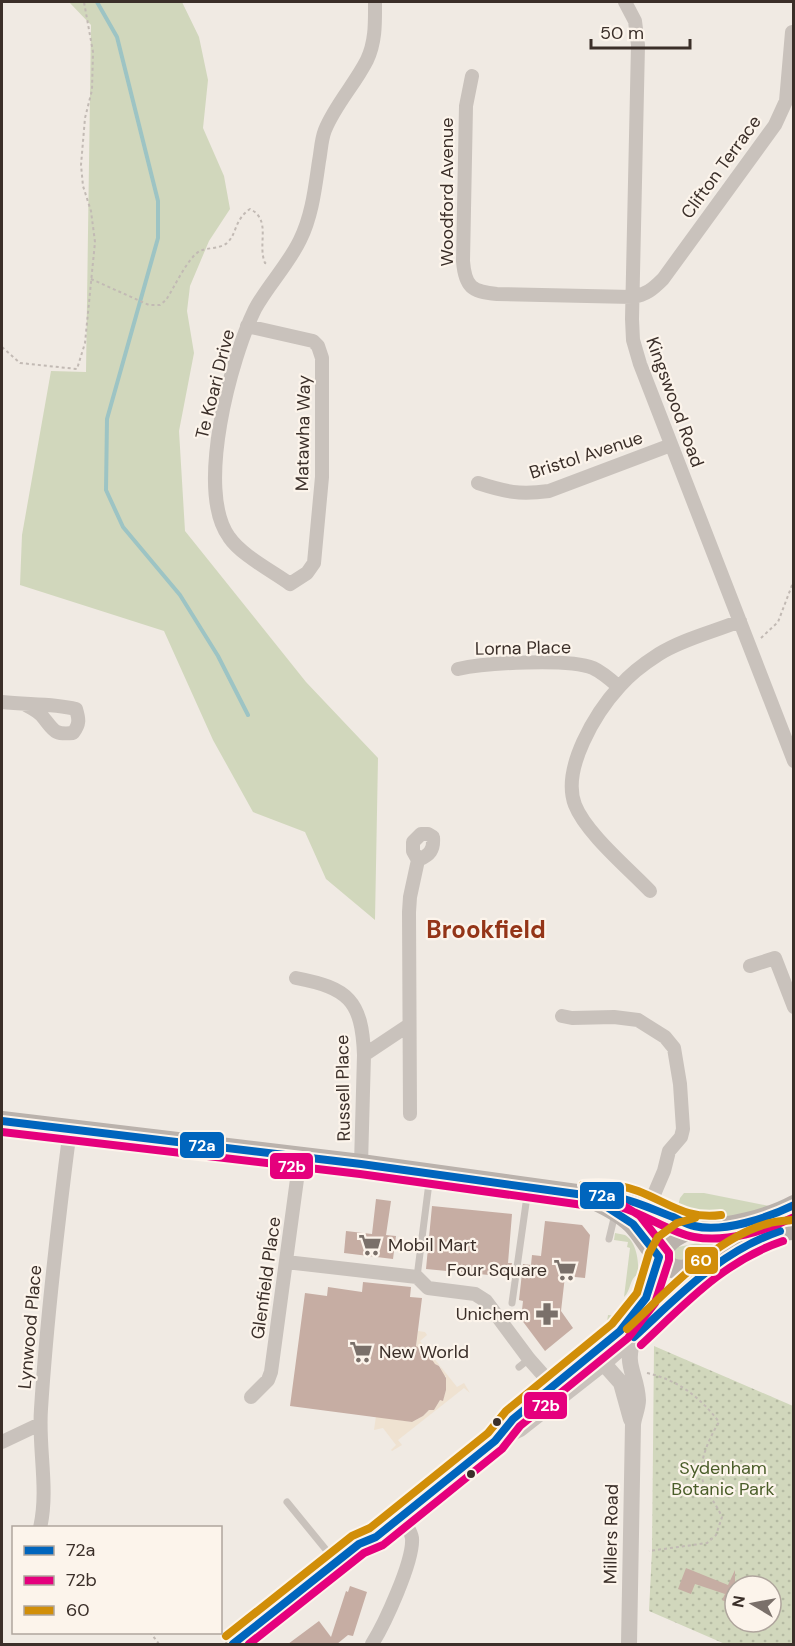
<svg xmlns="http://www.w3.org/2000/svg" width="795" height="1646" font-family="'DM Sans',sans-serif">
  <defs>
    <pattern id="park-dots" width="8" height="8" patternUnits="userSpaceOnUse" patternTransform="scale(1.5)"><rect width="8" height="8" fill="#d1d7bc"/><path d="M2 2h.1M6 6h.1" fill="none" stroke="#b4b9a2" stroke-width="1.8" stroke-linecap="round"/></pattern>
  </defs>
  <rect width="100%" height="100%" fill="#f0eae3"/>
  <!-- grass -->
  <path fill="#d1d7bc" d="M69,2H182L199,37L208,80L203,128L224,176L230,209L209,241L190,286L187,311L194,353L179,431L185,531L306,682L378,758L375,920L326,879L305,832L253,812L213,740L164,631L20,585L22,535L51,371L86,372L91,25Z
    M684,1193H704L769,1206C741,1221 707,1217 677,1210L680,1198Z
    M615,1233C618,1234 622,1234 625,1235C637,1242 639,1263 638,1274C629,1279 631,1291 624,1297L630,1248L627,1247L628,1242L614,1240Z
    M745,1234L702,1256L683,1263L672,1260L670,1255L678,1247Z
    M641,1283H643C631,1316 586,1352 557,1370V1367L606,1329L608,1315L619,1316L621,1304L630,1301L636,1285Z"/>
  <!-- park -->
  <path fill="url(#park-dots)" fill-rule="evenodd" d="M654,1346L793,1406V1644H725L649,1611L652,1551ZM735,1586H771V1622H735Z"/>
  <!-- plaza -->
  <path fill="#efe2d1" d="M418,1331L425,1332L427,1335L420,1341L457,1387L464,1383L470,1393L464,1388L398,1440L402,1445L392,1451L391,1450L396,1445L383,1428L374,1430L376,1416L412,1422L423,1416L429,1410H434L440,1400H443L446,1390V1376H443L440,1366L435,1364L422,1350L416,1348Z"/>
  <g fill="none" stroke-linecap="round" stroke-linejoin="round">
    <!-- stream -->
    <path stroke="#9dc4c4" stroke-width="4" d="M97,2L117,37L158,201V238L107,419L106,490L123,527L180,595L218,656L248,715"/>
  </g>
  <!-- building -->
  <path fill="#c6ada3" d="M376,1199L391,1201L386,1235L396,1236L393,1259L344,1253L346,1231L372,1234Z
    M432,1206L512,1214L508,1263H512L510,1277L426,1269Z
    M545,1221L582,1225L590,1235L585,1278L565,1276L561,1311L573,1328L545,1351L521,1319L523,1301L519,1300L523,1264L531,1265L532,1255L541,1256Z
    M363,1282L411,1287L410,1297L422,1298L416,1346L428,1354L435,1364L439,1366L446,1378V1390L443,1401L440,1400L434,1410H429L423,1416L412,1422L290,1406L305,1293L327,1296L328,1287L362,1292Z
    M686,1568L728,1585L735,1570V1598L731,1604L722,1600L725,1594L695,1584L691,1594L678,1589Z
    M350,1586L367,1592L353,1636L348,1635L337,1644H288L319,1621L331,1637L346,1591L348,1592Z"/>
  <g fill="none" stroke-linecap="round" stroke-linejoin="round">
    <!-- path -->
    <path stroke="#c2bab4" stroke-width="2" stroke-dasharray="3 3" stroke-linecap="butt" d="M91,279L149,305H160L166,300C174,288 188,257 200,251C209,247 220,249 227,243C237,234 234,220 250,209C272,220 257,244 265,263L268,264
      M2,347L20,363L77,369L85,343L95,242L91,211L83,186L81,165L85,118L92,90L93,52L84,2
      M761,638L778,622L794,580
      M647,1373C678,1380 700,1397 719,1422C709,1439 695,1466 705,1487C710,1497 717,1506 722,1517L716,1535L707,1543L649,1551
      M150,1632L159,1644"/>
    <!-- service -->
    <path stroke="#c9c2bc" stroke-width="7" d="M609,1239L615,1214
      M417,1277L430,1175
      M512,1303L528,1189
      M519,1367L529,1359
      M287,1502L336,1562"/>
    <!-- minor -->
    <path stroke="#c9c2bc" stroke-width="14" d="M625,2L635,21L638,45L632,319L633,340L640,364L794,761
      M472,76L466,106L463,261C465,287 472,292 497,294L632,297C646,295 653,289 663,279L775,125L786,101L792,32
      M247,326L313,341L318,346L322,358V477L314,563L307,573L290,584C272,571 241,555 229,537C195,490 231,358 255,309C268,285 288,265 300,240C312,216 315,188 319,161C321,151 321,140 325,130C335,105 355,84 367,60C376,41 375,21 375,2
      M478,483C506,492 519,495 549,491L671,445
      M458,669C485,663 568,658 593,668C602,672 611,680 619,687
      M2,702C27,705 51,703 76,709C79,719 80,724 73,733C53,735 54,730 42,716C38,711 31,708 26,705
      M650,891C628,868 586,833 575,805C561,769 596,712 620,686C631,673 645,663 659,654C683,639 713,632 740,621
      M750,966L775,958L794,1007
      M296,978C348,988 362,1000 364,1055L361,1164
      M562,1016L572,1018L614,1017L638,1020L665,1037L674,1048L680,1084L683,1129L681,1137L669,1151L664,1171L649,1206
      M364,1055L409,1025
      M410,1114L409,912L410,897L418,860L413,851V842L421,834H428L433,837C434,850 430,855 418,860
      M286,1262L417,1277L428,1288L475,1294L486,1301L529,1359L552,1385
      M251,1397L268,1380L271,1372L300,1157
      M2,1442L40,1424
      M40,1528C49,1489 38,1448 41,1409C47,1315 58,1222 70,1129
      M372,1644C384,1625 414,1561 412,1538C411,1531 405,1523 401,1517"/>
    <!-- tertiary -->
    <path stroke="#c9c2bc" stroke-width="16" d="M597,1356L621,1383L631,1419
      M499,1439L520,1429L604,1363L718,1262
      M233,1644L359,1544L376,1537L414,1505L495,1441L513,1419L620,1331L646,1298L659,1257
      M629,1644L633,1424C634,1416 638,1408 638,1400C637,1374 623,1365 634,1338"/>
    <!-- secondary -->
    <path stroke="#bab2ac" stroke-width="20" d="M2,1121L361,1164L584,1195C626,1190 641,1206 677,1219C684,1222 692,1227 699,1227C726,1230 770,1218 794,1205
      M584,1195C600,1203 619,1211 632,1224C645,1237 654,1260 672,1268C693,1277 739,1247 758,1238C769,1233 781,1230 794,1230
      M659,1257C667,1239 680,1232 698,1228"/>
    <!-- bus-1 casing -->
    <g stroke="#fcf4eb" stroke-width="12">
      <path id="bus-1" d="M2,1121L361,1164L584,1195C620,1193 641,1205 673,1217C680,1220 687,1225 694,1226C724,1233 767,1218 794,1205
        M634,1337C680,1295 719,1252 780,1231
        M233,1644L359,1544L376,1537L495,1441L513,1419L620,1331L646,1298L659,1257L633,1224L599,1202"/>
    </g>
    <!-- bus-2 casing -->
    <g stroke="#fcf4eb" stroke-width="12">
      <path id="bus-2" d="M2,1132L360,1174L583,1205C595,1205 607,1204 620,1207C645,1214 669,1232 694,1237C726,1243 765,1231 794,1217
        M641,1345C686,1303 724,1261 783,1241
        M249,1644L364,1553L383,1545L502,1449L520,1426L628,1338L655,1303L669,1260V1253L640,1216L604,1193"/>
    </g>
    <!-- bus-3 casing -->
    <g stroke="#fcf4eb" stroke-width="12">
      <path id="bus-3" d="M583,1185C602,1183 620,1184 638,1191C669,1203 687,1220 721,1215
        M627,1329C667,1292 715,1237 770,1223C777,1221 785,1221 792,1220
        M226,1636L352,1536L370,1528L488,1433L506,1411L612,1324L637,1293L649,1253L658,1237L677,1223L695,1218"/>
    </g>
    <!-- bus-1 -->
    <use href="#bus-1" stroke="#0065bd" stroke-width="8"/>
    <!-- bus-2 -->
    <use href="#bus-2" stroke="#e5007d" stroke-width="8"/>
    <!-- bus-3 -->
    <use href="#bus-3" stroke="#d18e08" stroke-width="8"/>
  </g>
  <!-- icons -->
  <defs>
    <g id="supermarket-bare" transform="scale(1.8)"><path d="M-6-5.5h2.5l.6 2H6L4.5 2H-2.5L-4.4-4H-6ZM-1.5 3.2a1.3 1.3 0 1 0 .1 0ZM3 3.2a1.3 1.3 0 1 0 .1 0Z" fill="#7a706a" stroke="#fcf4eb" stroke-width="2.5" paint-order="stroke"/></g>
    <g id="pharmacy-bare" transform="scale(1.8)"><path d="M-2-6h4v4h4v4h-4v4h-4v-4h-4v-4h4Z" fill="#7a706a" stroke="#fcf4eb" stroke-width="2.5" paint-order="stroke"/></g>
  </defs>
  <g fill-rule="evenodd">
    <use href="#supermarket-bare" x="370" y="1245"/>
    <use href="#supermarket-bare" x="565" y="1270"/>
    <use href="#pharmacy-bare" x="547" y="1314"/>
    <use href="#supermarket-bare" x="361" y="1352"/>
  </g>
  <!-- markers -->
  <g fill="#3b2f29" stroke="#fcf4eb" stroke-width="2">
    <circle cx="497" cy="1422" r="5"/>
    <circle cx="471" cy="1474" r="5"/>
  </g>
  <g text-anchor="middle" stroke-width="4.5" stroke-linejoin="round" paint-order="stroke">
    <!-- street labels -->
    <g font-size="18" fill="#3b2f29" stroke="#fcf4eb">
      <text transform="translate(721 167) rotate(-54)" y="6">Clifton Terrace</text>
      <text transform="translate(447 192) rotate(-90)" y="6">Woodford Avenue</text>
      <text transform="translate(215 384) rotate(-76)" y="6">Te Koari Drive</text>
      <text transform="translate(675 402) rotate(70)" y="6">Kingswood Road</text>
      <text transform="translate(303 433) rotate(-89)" y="6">Matawha Way</text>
      <text transform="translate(586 455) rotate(-18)" y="6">Bristol Avenue</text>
      <text transform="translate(523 648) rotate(-1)" y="6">Lorna Place</text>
      <text transform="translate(343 1088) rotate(-91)" y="6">Russell Place</text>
      <text transform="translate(266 1278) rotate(-82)" y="6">Glenfield Place</text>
      <text transform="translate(30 1327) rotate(-85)" y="6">Lynwood Place</text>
      <text transform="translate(611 1534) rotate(-89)" y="6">Millers Road</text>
    </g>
    <!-- poi labels -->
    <g font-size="18" fill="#3b2f29" stroke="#fcf4eb" text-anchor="start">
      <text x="388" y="1251">Mobil Mart</text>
      <text x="547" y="1276" text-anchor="end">Four Square</text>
      <text x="529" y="1320" text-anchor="end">Unichem</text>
      <text x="379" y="1358">New World</text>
    </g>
    <!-- park labels -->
    <g font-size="18" fill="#4a5d29" stroke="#fcf4eb">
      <text x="723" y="1474">Sydenham<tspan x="723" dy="21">Botanic Park</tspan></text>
    </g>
    <!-- district labels -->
    <g font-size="24" font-weight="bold" fill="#943518" stroke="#fcf4eb">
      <text x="486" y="938">Brookfield</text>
    </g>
  </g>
  <g stroke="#fcf4eb" stroke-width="2">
    <rect x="179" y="1131" width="46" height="28" rx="6" fill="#0065bd"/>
    <rect x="269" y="1152" width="45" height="28" rx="6" fill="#e5007d"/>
    <rect x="579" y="1181" width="46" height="29" rx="6" fill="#0065bd"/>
    <rect x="684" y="1246" width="35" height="29" rx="6" fill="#d18e08"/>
    <rect x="523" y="1391" width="45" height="29" rx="6" fill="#e5007d"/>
  </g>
  <g font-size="16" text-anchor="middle" font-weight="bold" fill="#fff">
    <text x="202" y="1151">72a</text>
    <text x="292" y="1172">72b</text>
    <text x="602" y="1201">72a</text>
    <text x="701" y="1266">60</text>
    <text x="546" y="1411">72b</text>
  </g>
  <!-- border -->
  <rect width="795" height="1646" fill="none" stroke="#3b2f29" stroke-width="6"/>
  <!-- legend -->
  <rect x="12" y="1526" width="210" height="108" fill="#fcf4eb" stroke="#afa59d" stroke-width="1.5"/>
  <rect x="24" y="1546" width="30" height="9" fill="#0065bd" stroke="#afa59d" stroke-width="1.5"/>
  <text x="66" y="1556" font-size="18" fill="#3b2f29">72a</text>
  <rect x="24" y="1576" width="30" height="9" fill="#e5007d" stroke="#afa59d" stroke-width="1.5"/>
  <text x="66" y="1586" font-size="18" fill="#3b2f29">72b</text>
  <rect x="24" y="1606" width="30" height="9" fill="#d18e08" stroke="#afa59d" stroke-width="1.5"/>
  <text x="66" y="1616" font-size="18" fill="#3b2f29">60</text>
  <!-- north arrow -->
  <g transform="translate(753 1604) rotate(280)"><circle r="28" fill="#fcf4eb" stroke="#afa59d" stroke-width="1.5"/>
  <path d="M0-4.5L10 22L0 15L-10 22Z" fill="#7a706a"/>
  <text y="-9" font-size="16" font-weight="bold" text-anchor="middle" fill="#3b2f29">N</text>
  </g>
  <!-- scale -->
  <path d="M591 39v9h99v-9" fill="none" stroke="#3b2f29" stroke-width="3"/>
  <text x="600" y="39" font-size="18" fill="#3b2f29" stroke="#fcf4eb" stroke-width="4.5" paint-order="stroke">50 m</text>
</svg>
